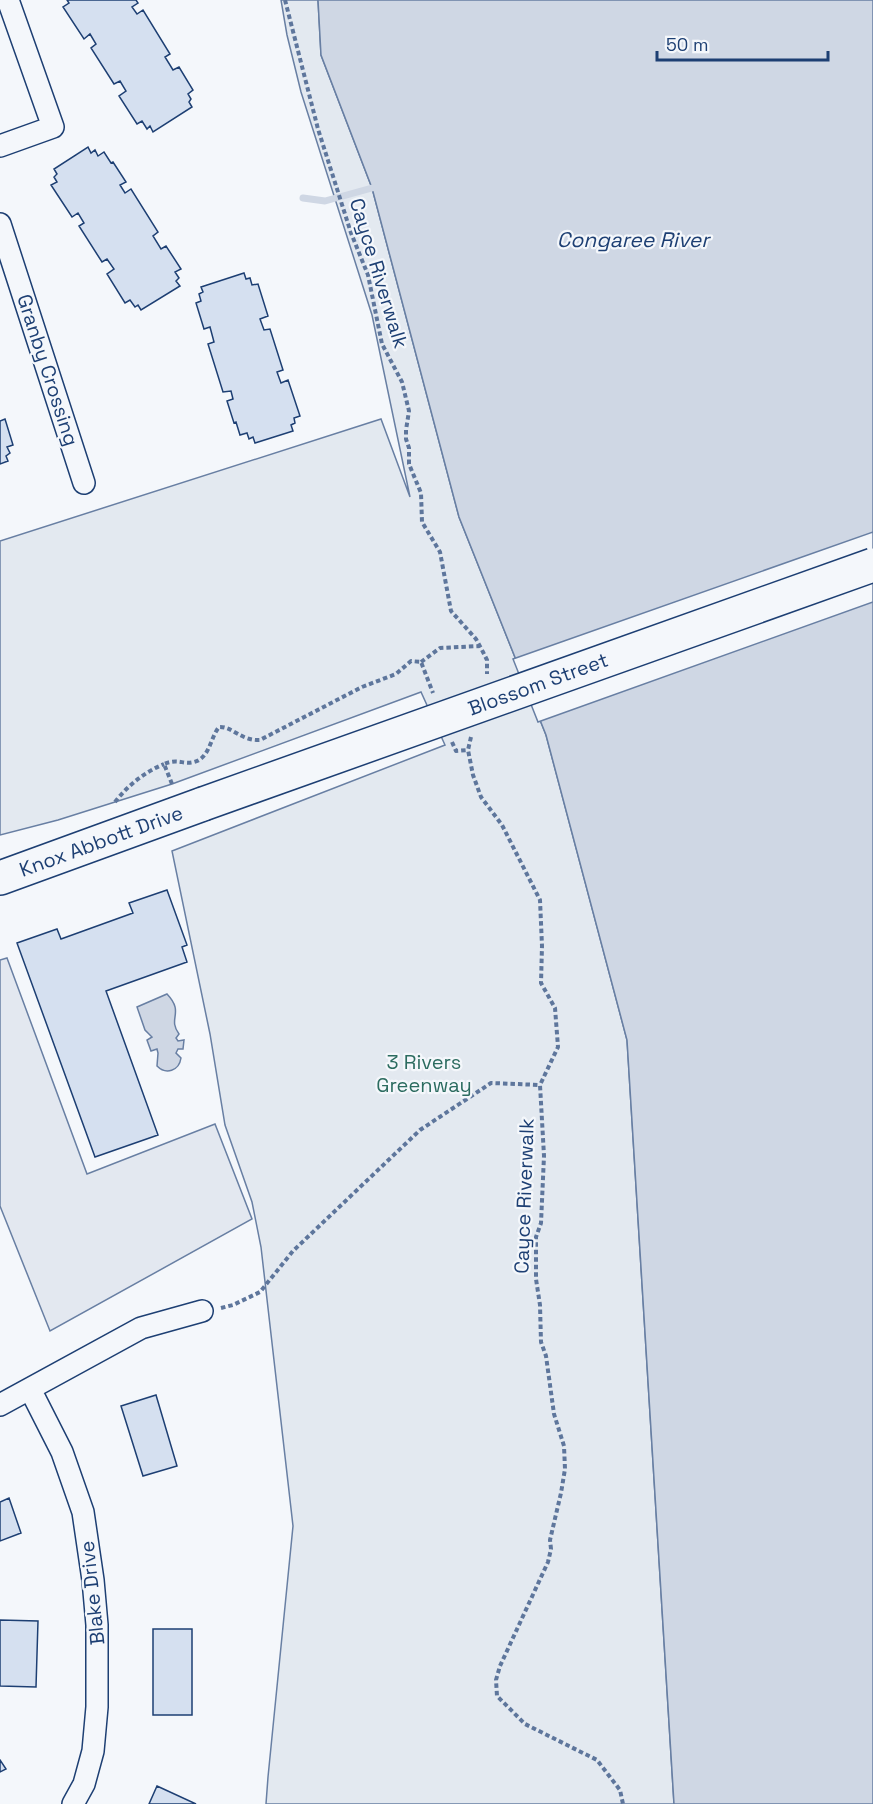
<svg xmlns="http://www.w3.org/2000/svg" width="873" height="1804" font-family="'Space Grotesk',sans-serif">
  <rect width="100%" height="100%" fill="#f4f7fb"/>
  <!-- green -->
  <path fill="#e3e9f0" stroke="#687fa3" stroke-width="1.5" d="M281,0H318L321,55L372,188L459,517L546,735L627,1040L674,1804H266L268,1777L293,1526L261,1247L252,1202L225,1125L210,1034L172,851L445,745L421,692L172,784L58,820L0,835V541L381,419L410,497L372,315L301,92L287,35Z"/>
  <!-- parking -->
  <path fill="#e3e8f0" stroke="#687fa3" stroke-width="1.5" d="M7,958L87,1174L215,1124L252,1219L50,1331L0,1206V960Z"/>
  <!-- water -->
  <path fill="#cfd7e4" stroke="#687fa3" stroke-width="1.5" d="M318,0H873V1804H674L627,1040L546,735L459,517L372,188L321,55Z
    M167,994C185,1013 167,1018 179,1034L176,1038L178,1041L184,1040L183,1049H178L176,1053L181,1058C179,1071 166,1075 157,1066L158,1053L157,1049L151,1051L147,1040L152,1037L145,1030L137,1007Z"/>
  <!-- pier -->
  <path fill="#f4f7fb" stroke="#687fa3" stroke-width="1.5" d="M873,532V602L538,722L513,659Z"/>
  <g fill="none" stroke-linecap="round" stroke-linejoin="round">
    <!-- stream -->
    <path stroke="#cfd7e4" stroke-width="7" d="M303,198L325,201L372,188"/>
  </g>
  <!-- building -->
  <path fill="#d5e0f0" stroke="#1d3f73" stroke-width="1.5" d="M67,0H136L138,3L132,7L137,14L143,10L170,54L165,57L173,70L179,67L193,90L188,94L191,99L189,102L192,107L153,132L150,126L147,129L142,121L137,124L119,96L126,91L120,81L114,84L91,48L96,44L90,34L84,39L63,7L69,3Z
    M88,147L91,153L95,150L98,156L104,152L111,163L113,162L126,182L120,185L125,193L131,189L158,232L153,236L161,249L166,246L181,269L175,272L179,278L176,281L180,286L141,310L138,305L135,307L130,300L125,303L107,274L114,269L107,259L102,262L79,226L84,223L78,213L72,217L51,185L57,182L54,177L57,174L54,169Z
    M244,273L246,279L250,278L252,285L258,284L268,316L260,319L264,330L270,329L283,370L277,372L281,383L288,380L300,416L294,418L295,423L291,425L293,431L255,443L253,437L249,439L247,433L240,435L236,422L234,423L227,401L233,399L231,391L223,392L208,344L214,342L210,327L204,329L196,303L201,301L199,294L203,292L201,287Z
    M5,419L13,445L7,447L10,453L6,456L8,461L0,464V421Z
    M167,890L187,945L182,947L187,962L106,991L158,1135L95,1157L17,943L57,929L61,939L133,913L129,903Z
    M156,1395L177,1466L143,1476L121,1406Z
    M9,1498L21,1533L0,1541V1502Z
    M0,1620L38,1621L36,1687L0,1686Z
    M153,1629H192V1715H153Z
    M0,1760L6,1769L0,1772Z
    M157,1786L196,1804H149Z"/>
  <g fill="none" stroke-linecap="round" stroke-linejoin="round">
    <!-- minor casing -->
    <g stroke="#1d3f73" stroke-width="24">
      <path id="minor" d="M0,146L53,127L8,0
        M0,224L84,483
        M30,1389L62,1452L83,1512L93,1580L97,1625V1707L93,1751L84,1784L73,1804
        M0,1405L141,1328L202,1311"/>
    </g>
    <!-- primary casing -->
    <g stroke="#1d3f73" stroke-width="36">
      <path id="primary" d="M0,878L203,804"/>
    </g>
    <!-- path -->
    <path stroke="#5e769c" stroke-width="4" stroke-dasharray="4.5 3" stroke-linecap="butt" d="M285,0L318,129L351,233L368,275L382,344L402,382L409,411L406,430V439L409,448V464L421,493L422,522L440,552L451,611L476,639L483,652L487,660V674
      M421,662L440,648L480,646
      M471,737L468,750L473,775L481,797L502,825L540,900L542,946L541,983L555,1008L558,1047L540,1085L544,1156L541,1223L536,1237V1279L540,1305L541,1342L546,1356L554,1414L564,1446L565,1469L561,1493L550,1540L551,1549L548,1562L500,1666L496,1680L497,1696L525,1724L597,1760L620,1790L623,1804
      M452,742L456,751L468,750
      M172,784L164,764C178,758 183,765 194,762C210,758 210,738 219,727C232,726 241,741 260,740L362,687L396,674L411,661L421,662L433,693
      M115,802C128,785 145,772 164,764
      M221,1308L233,1305L260,1292L293,1251L420,1130L491,1083L540,1085"/>
    <!-- minor -->
    <use href="#minor" stroke="#f4f7fb" stroke-width="21"/>
    <!-- primary -->
    <use href="#primary" stroke="#f4f7fb" stroke-width="33"/>
    <!-- primary-bridge casing -->
    <g stroke="#1d3f73" stroke-width="36" stroke-linecap="butt">
      <path id="primary-bridge" d="M203,804L873,565"/>
    </g>
    <!-- primary-bridge -->
    <use href="#primary-bridge" stroke="#f4f7fb" stroke-width="33"/>
  </g>
  <g text-anchor="middle" stroke-width="4.5" stroke-linejoin="round" paint-order="stroke">
    <!-- street labels -->
    <g font-size="20" fill="#1d3f73" stroke="#f4f7fb">
      <text transform="translate(379 273) rotate(73)" y="7">Cayce Riverwalk</text>
      <text transform="translate(48 370) rotate(72)" y="7">Granby Crossing</text>
      <text transform="translate(538 684) rotate(-20)" y="7">Blossom Street</text>
      <text transform="translate(101 841) rotate(-20)" y="7">Knox Abbott Drive</text>
      <text transform="translate(524 1196) rotate(-88)" y="7">Cayce Riverwalk</text>
      <text transform="translate(92 1593) rotate(-96)" y="7">Blake Drive</text>
    </g>
    <!-- park labels -->
    <g font-size="20" fill="#2c6c60" stroke="#f4f7fb">
      <text x="424" y="1069">3 Rivers<tspan x="424" dy="23">Greenway</tspan></text>
    </g>
    <!-- water labels -->
    <g font-size="21" font-style="italic" fill="#1d3f73" stroke="#f4f7fb">
      <text x="633" y="247">Congaree River</text>
    </g>
  </g>
  <!-- scale -->
  <path d="M657 51v9h171v-9" fill="none" stroke="#1d3f73" stroke-width="3"/>
  <text x="666" y="51" font-size="18" fill="#1d3f73" stroke="#f4f7fb" stroke-width="4.5" paint-order="stroke">50 m</text>
</svg>
